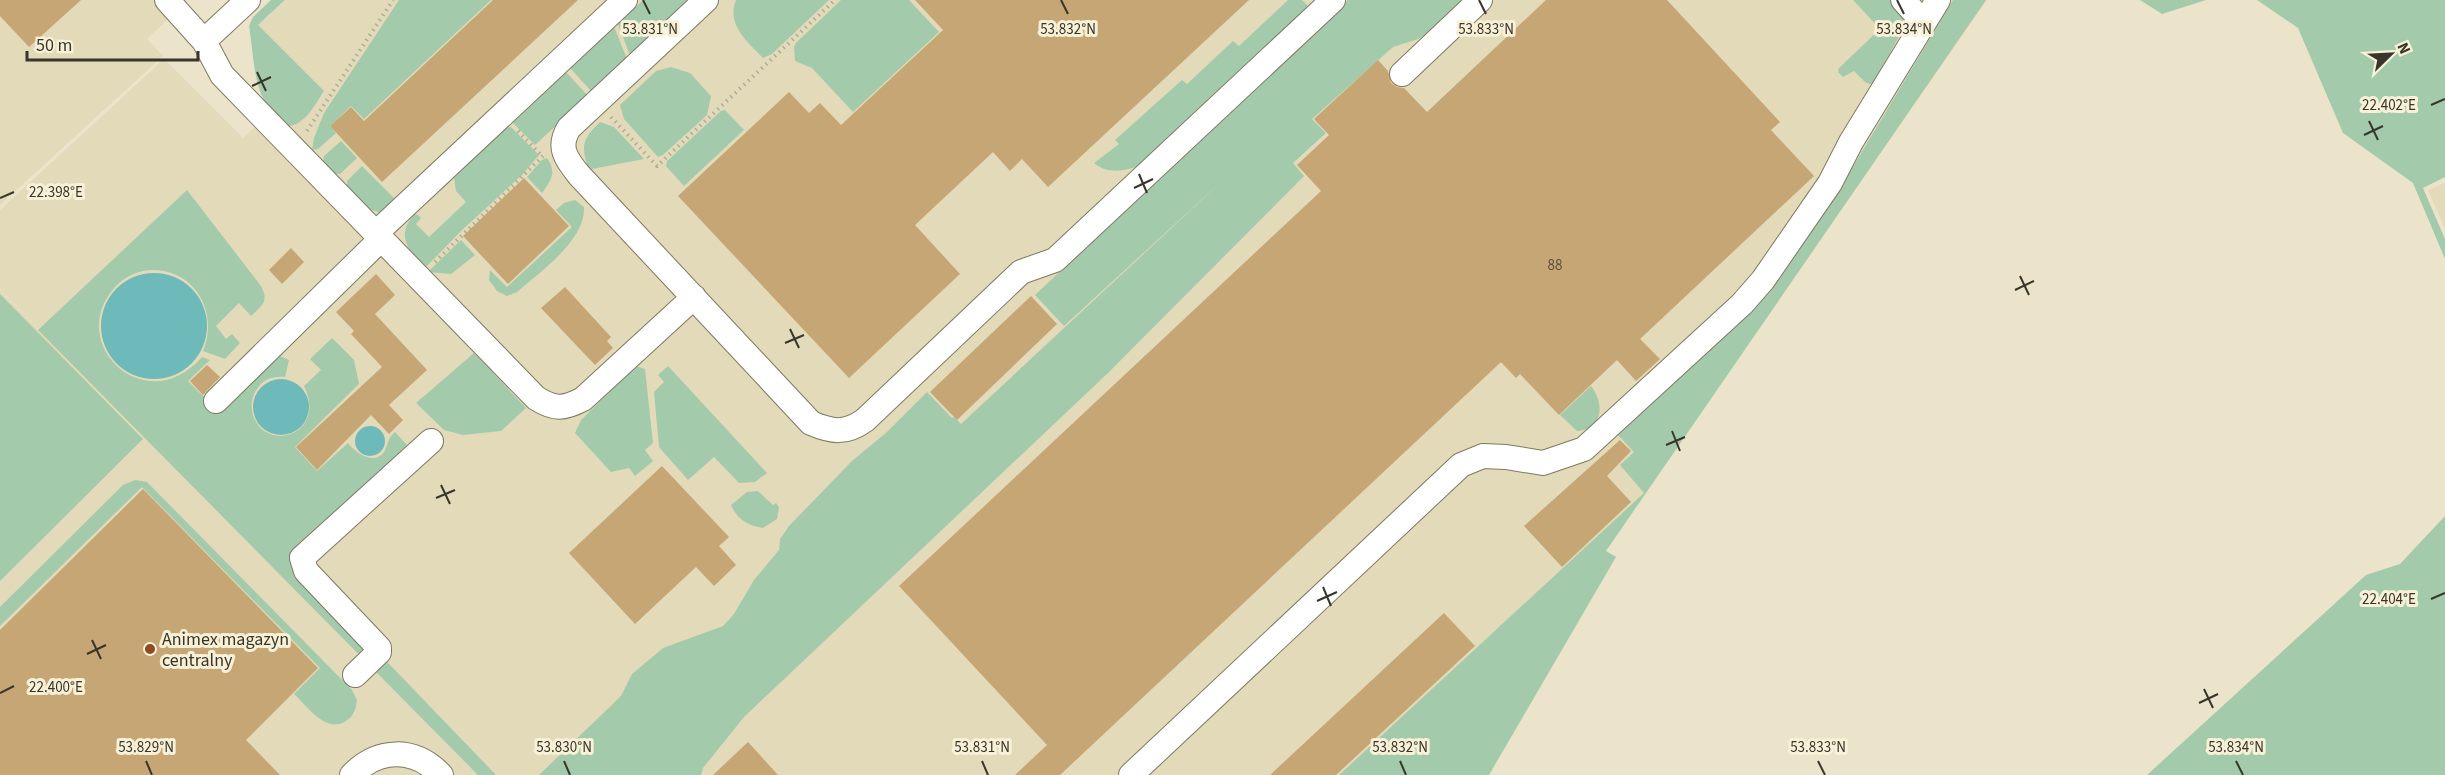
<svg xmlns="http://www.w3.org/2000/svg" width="2445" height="775" font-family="'Source Sans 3',sans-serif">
  <rect width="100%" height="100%" fill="#ebe4ca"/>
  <!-- built -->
  <path fill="#e3dab9" d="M0,0H188L147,39L163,56L0,205Z
    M286,0H1414L589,775H0V290L147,439L0,289V210L164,59L243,138L305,79L255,28Z
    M1418,0H1987L1603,551L1487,775H592Z
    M2445,183V229L2428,190Z"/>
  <!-- green -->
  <path fill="#a3cbab" d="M271,0H285L258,25L324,91C315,104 306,124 289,126C280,118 268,109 263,98C253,77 253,49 249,26L253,17Z
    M399,0H491L364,119L351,106L330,126L336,133L318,149L312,150L314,138L324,113Z
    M643,0H691L632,55L629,53L618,24Z
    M736,0H829L772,54L763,58C748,42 726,25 736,0Z
    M841,0H909L939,32L853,112L812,68L795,61L794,47L796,43Z
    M1288,0H1302L1310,8L1149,162C1132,169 1110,177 1094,163L1119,144L1115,140L1182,80L1187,84L1233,41L1239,46Z
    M1348,0H1469L1432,31L1418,39L1393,47L1312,119L1326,133L1293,163L1304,176L1108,373L744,717L703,768L701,775H539L621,696L632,674L663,648L723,626L734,614L754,580L779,550L780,539L789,526L852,461L887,432L927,392L952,418L954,417L961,424L1224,179L1064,326L1035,295Z
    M1853,0H1894L1905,15L1907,22L1872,85L1865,82L1854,71L1843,77L1838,72L1839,68L1880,29Z
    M1953,0H1986L1606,551L1616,557L1489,775H1339L1644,493L1620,465L1634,452L1618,435L1767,295L1839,190Z
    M2140,0H2206L2162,14Z
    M2257,0H2445V177L2423,188L2445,239V259L2413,183L2343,133L2298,28Z
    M613,28L615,29L627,59L592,92L570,68Z
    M671,67L690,73L711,96L707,115L663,155L658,157L624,119L620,105L656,71Z
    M566,72L588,96L535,145L512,122Z
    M725,110L744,130L684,186L666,166L667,161L721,111Z
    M600,122L614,127L644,159L592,169L588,167C580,144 584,138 600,122Z
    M511,127L539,155L522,175L461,231L424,269C410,252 394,235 415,214L418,215L421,218L416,224L429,237L466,202L456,191L454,178L506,128Z
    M341,141L357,158L340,174H334L323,161L324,156Z
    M547,158C557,172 551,181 542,193L527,177L542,160Z
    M362,166L394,198L392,204L381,213L369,209L347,186V181Z
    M187,190L261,286C269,302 263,304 251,316L239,303L216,326L226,339L232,334L240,343L225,359L203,351C219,314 196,270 153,270C139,270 126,276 116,286C63,342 145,422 202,357L210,360L188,381L208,401L273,357L280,356L289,360L285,377C274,376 263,379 257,389C252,396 250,406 253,415C265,454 328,435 304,386L321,370L310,359L332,338L354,360L359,384L295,447L317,471L348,443C356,454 378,468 386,448C389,441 388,438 395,432L407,445L401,450L406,457L291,562L496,775H478L38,330Z
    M575,200L584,207C586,240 540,272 517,292L507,296L497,291L489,280L490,270L507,287L572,227L556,210L564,203Z
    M461,240L475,255L451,274L428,272Z
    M0,294L143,439L0,581Z
    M474,353L526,408L501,431L463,435L444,430L416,403Z
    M636,366L645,369L653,443L645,450L653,461L635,476L629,468L611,472L575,433L581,420Z
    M668,366L767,473L755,482L739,483L714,457L688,480L659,447L654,392L664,382L658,375Z
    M1591,386C1605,404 1603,429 1577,431L1560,415Z
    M135,480L147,482L352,690L357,700C356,709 354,716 346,721C326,734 308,707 294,694L320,668L142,487L0,626V607L123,485Z
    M758,491L773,505L776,503L779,507L777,519L763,528C748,526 737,519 731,505L747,492Z
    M2445,516V775H2147L2366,575L2400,564Z"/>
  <!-- water -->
  <path fill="#6ebaba" d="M101 326a53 53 0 1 1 106 0a53 53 0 1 1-106 0Z
    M253 407a28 28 0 1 1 56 0a28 28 0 1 1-56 0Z
    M355 441a15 15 0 1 1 30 0a15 15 0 1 1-30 0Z"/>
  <!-- building -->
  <path fill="#c6a674" d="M0,0H81L29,47L0,16Z
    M493,0H578L382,182L330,126L351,107L364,121Z
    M915,0H1249L1048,187L1022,159L1010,171L993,152L915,225L960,274L849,378L678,196L789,92L809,113L820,103L841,125L943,30Z
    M1546,0H1667L1780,122L1771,130L1814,176L1640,339L1660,359L1636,381L1617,360L1559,415L1520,374L1516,378L1501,362L1060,775H1015L1047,745L899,586L1321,191L1297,165L1329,135L1314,119L1378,60L1388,71L1391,83L1397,87L1404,88L1427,112Z
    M524,178L569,226L508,284L463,236Z
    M291,248L304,262L282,284L269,270Z
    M376,274L395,295L375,314L427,370L389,405L403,420L389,434L371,415L317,470L296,447L382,367L351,334L354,331L336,312Z
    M565,287L611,337L607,341L613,348L595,365L541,308Z
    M1031,296L1057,324L957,420L930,392Z
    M207,365L220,377L203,395L190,381Z
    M1620,440L1631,451L1607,476L1631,502L1562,567L1524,526Z
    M662,466L729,537L719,546L736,565L714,586L696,567L635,624L569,553Z
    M143,489L318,668L246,740L280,775H0V630Z
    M1444,613L1475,646L1336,775H1270Z
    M748,742L778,775H713Z"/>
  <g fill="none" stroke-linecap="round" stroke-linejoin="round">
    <!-- minor casing -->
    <g stroke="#7f7962" stroke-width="26">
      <path id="minor" d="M167,0L204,41L222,75L536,398C555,410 564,409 583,399L694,297
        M706,0L569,128C557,147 566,159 579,175L811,423C832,432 846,434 865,420L1021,272L1055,260L1333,0
        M1903,0L1924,23
        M204,41L248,0
        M1402,74L1480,0
        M376,233L625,0
        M216,401L381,239
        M355,675L379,652V648L306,571L302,558L431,441
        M352,775C378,748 414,747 441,775
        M1131,775L1461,465L1483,456L1506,457L1543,463L1584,449L1742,304L1763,280L1830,183L1851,142L1938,0"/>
    </g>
    <!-- path -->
    <path stroke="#b1ac97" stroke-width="4" stroke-dasharray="1.5 4.5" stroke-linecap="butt" d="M611,117L657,166L835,0
      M307,131L393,0
      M518,131L542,156
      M435,262L543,156"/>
    <!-- minor -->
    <use href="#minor" stroke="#fff" stroke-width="24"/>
  </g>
  <!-- ticks -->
  <path fill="none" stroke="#38352b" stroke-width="2" d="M643,0L650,14M1061,0L1068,14M1479,0L1486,14M1897,0L1904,14M257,72L266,91M252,86L271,77M2431,105L2445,99M2369,121L2378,140M2364,135L2383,126M1139,174L1147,193M1134,188L1153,179M0,198L14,192M2020,276L2029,295M2015,290L2034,281M790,329L799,348M785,343L804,335M1672,431L1680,451M1666,445L1685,437M441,485L450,504M436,498L455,490M1323,587L1331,606M2431,599L2445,593M1317,601L1337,592M92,640L101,659M87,654L106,645M2204,689L2213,708M0,693L14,686M2199,703L2218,694M146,761L152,775M564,761L570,775M982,761L988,775M1400,761L1406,775M1818,761L1825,775M2236,761L2243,775"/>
  <!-- markers -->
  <circle fill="#8f4923" stroke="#f8f1d7" stroke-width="2" cx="150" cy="649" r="6"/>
  <g text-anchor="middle" stroke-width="6" stroke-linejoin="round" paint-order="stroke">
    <!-- number labels -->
    <g font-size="15" fill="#5c513d">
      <text x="1555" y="270">88</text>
    </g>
    <!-- poi labels -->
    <g font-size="18" fill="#38352b" stroke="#f8f1d7" text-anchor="start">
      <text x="162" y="645">Animex magazyn<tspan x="162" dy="21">centralny</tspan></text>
    </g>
  </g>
  <g font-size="15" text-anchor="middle" fill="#38352b" stroke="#f8f1d7" stroke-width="6" stroke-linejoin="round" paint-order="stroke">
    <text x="650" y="34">53.831°N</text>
    <text x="1068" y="34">53.832°N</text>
    <text x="1486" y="34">53.833°N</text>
    <text x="1904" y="34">53.834°N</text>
    <text x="2389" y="110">22.402°E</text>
    <text x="56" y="197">22.398°E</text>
    <text x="2389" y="604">22.404°E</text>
    <text x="56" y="692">22.400°E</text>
    <text x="146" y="752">53.829°N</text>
    <text x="564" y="752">53.830°N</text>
    <text x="982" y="752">53.831°N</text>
    <text x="1400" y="752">53.832°N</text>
    <text x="1818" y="752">53.833°N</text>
    <text x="2236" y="752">53.834°N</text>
  </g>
  <!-- north arrow -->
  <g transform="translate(2391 54) rotate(66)" stroke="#f8f1d7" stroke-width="4.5" paint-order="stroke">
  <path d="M0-4.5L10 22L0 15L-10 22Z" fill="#38352b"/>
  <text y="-9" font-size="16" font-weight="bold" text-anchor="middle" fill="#38352b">N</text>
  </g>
  <!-- scale -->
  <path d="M27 51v9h171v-9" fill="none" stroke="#38352b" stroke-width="3"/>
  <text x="36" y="51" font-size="18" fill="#38352b" stroke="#f8f1d7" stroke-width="4.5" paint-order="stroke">50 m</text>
</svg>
